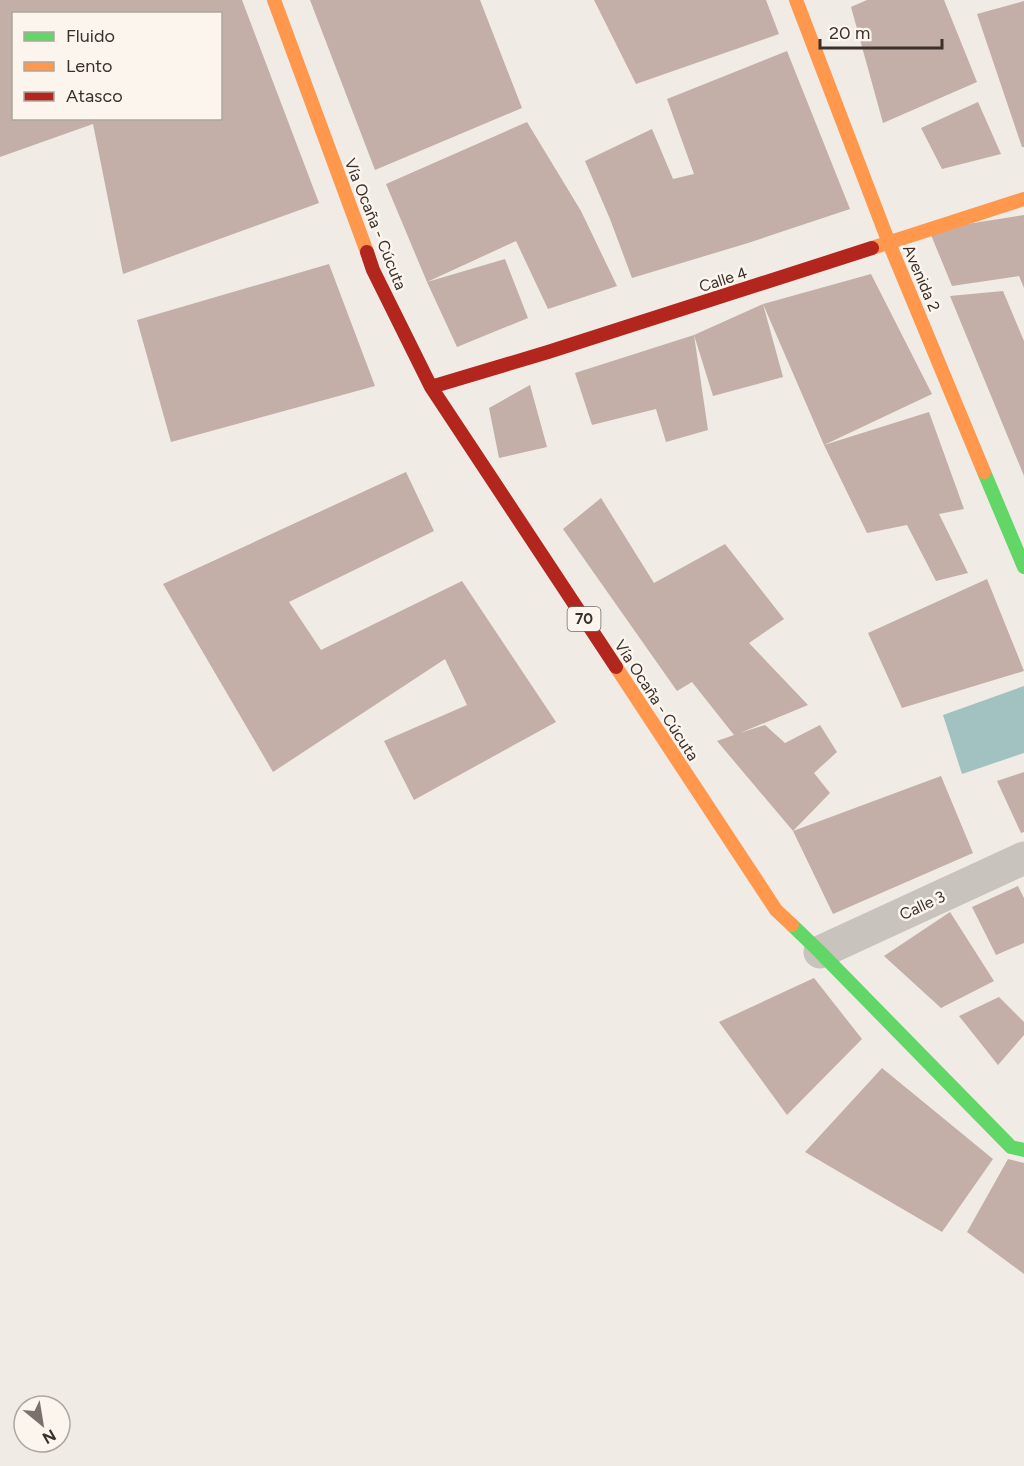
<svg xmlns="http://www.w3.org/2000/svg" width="1024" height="1466" font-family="Figtree,sans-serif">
  <rect width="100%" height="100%" fill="#f0ebe5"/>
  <!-- water -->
  <path fill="#a1c2c1" d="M1024,686V753L962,774L943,715Z"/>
  <!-- building -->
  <path fill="#c3afa7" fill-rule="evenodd" d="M0,0H242L319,203L123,274L93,124L0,157ZM14,14H220V118H14Z
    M310,0H480L522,108L375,170Z
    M594,0H766L779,34L636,84Z
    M867,0H944L977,82L883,123L851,7Z
    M1024,1V147H1022L977,14Z
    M787,51L850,209L748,243L632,278L610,219L585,161L652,129L673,179L694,174L667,99Z
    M978,102L1001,154L942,169L921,128Z
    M527,122L581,211L617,286L548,309L516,241L427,282L505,259L528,318L457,347L427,282L386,184Z
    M1024,215V288L1019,276L952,286L929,230Z
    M329,264L375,386L171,442L137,320Z
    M871,274L932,394L824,445L763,304Z
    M1003,291L1024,341V476L950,296Z
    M763,304L783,377L713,396L694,335L708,430L666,442L656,409L592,425L575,373L694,335Z
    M530,385L547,447L499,458L489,408Z
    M929,412L964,509L939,514L968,573L936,581L907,525L867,533L824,445Z
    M406,472L434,531L289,602L321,650L462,581L556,722L414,800L384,741L467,705L445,659L273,772L163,584Z
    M601,498L654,583L725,544L784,619L749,643L808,705L740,733L765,725L785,743L820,725L837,752L814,773L830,793L793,831L941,776L973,853L833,914L793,831L717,741L734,735L692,682L677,691L563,529Z
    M987,579L1024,671L902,708L868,633Z
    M1024,772V832L1021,833L997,781Z
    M1018,886L1024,898V943L996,955L972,907Z
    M950,912L994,981L941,1008L884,956Z
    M814,978L862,1039L787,1115L719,1022Z
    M999,997L1024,1022V1035L998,1065L959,1016Z
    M882,1068L993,1159L942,1232L805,1152Z
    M1008,1159L1024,1163V1274L967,1232Z"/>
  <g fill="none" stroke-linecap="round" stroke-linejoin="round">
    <!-- street -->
    <path stroke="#c9c3be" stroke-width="33" d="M820,952L1024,858"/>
    <!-- fast -->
    <path stroke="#63d668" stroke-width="14" d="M984,472L1024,567
      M792,925L820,952L1011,1147L1024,1150"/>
    <!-- slow -->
    <path stroke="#ff974d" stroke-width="14" d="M274,0L367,252
      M796,0L889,243L984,472
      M872,248L1024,199
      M616,667L776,910L792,925"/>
    <!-- jam -->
    <path stroke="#b3261e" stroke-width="14" d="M367,252L373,270L431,387L616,667
      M431,387L548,352L872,248"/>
  </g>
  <g text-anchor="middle" stroke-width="5" stroke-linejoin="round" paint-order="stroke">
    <!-- shield labels -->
    <rect fill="#fbf5ee" stroke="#756b66" stroke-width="1.5" x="567.5" y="607" width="33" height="24" rx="4.5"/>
    <g font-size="15" font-weight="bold" fill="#3b302b">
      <text x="584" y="624">70</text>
    </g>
    <!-- street labels -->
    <g font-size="16" fill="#3b302b" stroke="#fbf5ee">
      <text transform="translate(376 224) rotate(68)" y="6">Vía Ocaña - Cúcuta</text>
      <text transform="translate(922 278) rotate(67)" y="6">Avenida 2</text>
      <text transform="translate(723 279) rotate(-18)" y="6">Calle 4</text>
      <text transform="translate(657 700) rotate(57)" y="6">Vía Ocaña - Cúcuta</text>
      <text transform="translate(922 905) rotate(-25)" y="6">Calle 3</text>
    </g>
  </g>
  <!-- legend -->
  <rect x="12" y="12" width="210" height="108" fill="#fbf5ee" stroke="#aea6a0" stroke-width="1.5"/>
  <rect x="24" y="32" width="30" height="9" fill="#63d668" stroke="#aea6a0" stroke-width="1.5"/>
  <text x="66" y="42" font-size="18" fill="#3b302b">Fluido</text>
  <rect x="24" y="62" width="30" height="9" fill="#ff974d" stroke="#aea6a0" stroke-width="1.5"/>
  <text x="66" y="72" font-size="18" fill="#3b302b">Lento</text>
  <rect x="24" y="92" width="30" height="9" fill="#b3261e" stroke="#aea6a0" stroke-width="1.5"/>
  <text x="66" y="102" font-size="18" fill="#3b302b">Atasco</text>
  <!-- north arrow -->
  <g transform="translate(42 1424) rotate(150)"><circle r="28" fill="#fbf5ee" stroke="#aea6a0" stroke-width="1.5"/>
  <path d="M0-4.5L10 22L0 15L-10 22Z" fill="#7a716c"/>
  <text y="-9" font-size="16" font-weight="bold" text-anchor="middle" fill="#3b302b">N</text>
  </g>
  <!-- scale -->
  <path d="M820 39v9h122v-9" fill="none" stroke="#3b302b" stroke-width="3"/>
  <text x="829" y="39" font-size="18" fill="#3b302b" stroke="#fbf5ee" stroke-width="4.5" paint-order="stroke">20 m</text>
</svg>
